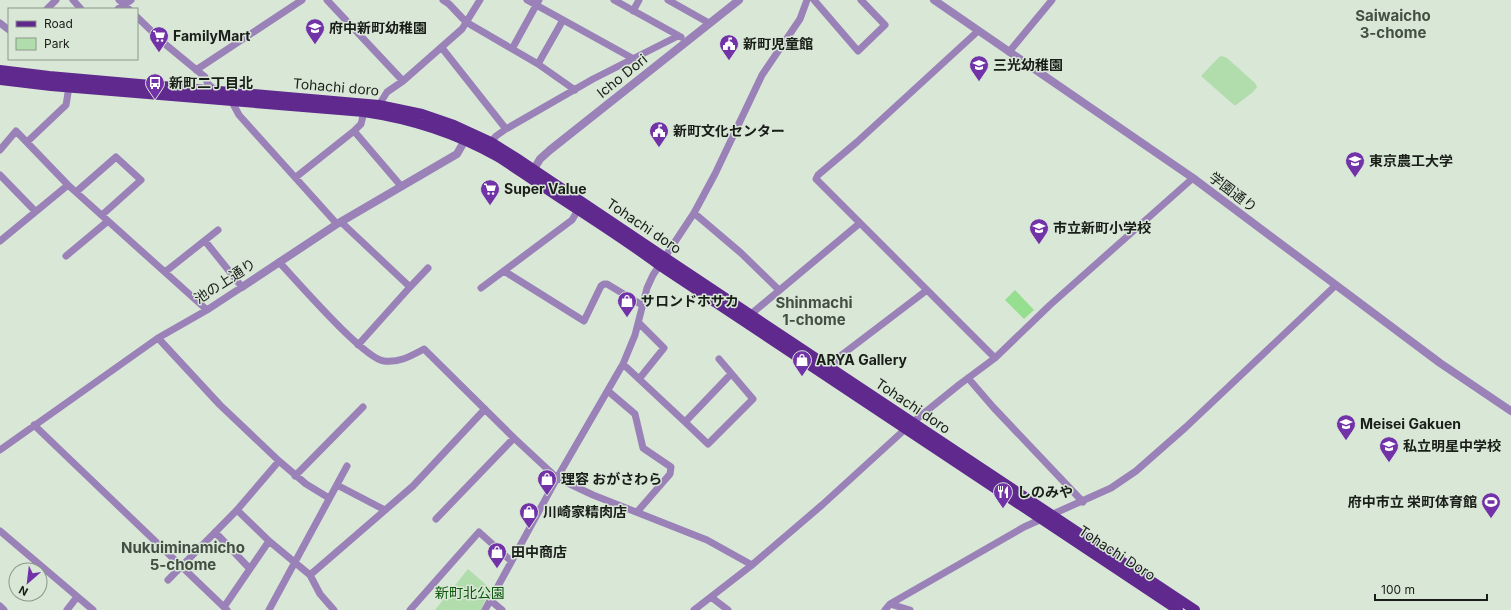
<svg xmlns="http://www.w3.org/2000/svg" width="1511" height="610" font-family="Inter,'Noto Sans JP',sans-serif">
  <rect width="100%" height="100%" fill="#d9e7d7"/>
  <!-- green -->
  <path fill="#b1ddad" d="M1222,56L1227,58L1255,83L1257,87L1253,92L1236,105H1234L1201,76L1219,57Z
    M468,569L491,589L481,610H435Z"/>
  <!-- water -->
  <path fill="#96de90" d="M1015,290L1034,310L1024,319L1005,300Z"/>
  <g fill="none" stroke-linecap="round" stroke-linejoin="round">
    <!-- minor -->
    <path stroke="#9a81b8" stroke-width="7" d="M73,0L81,9
      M119,0L129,9
      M327,0L403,81
      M443,0L449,4L466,22L538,64L575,90
      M527,0L632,58
      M614,0L681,37
      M668,0L709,23
      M814,0L858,51L885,25L861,0
      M47,9L56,0
      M118,9L131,0
      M633,11L639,0
      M137,17L165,44L205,77L208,84L215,90
      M0,23L9,30
      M978,31L857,142L818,175L816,179L995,358
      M442,48L506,129
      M512,49L539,0
      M1009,52L1052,0
      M538,64L563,20
      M196,70L302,0
      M229,100L232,102L239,115L337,224
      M379,105L387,92L403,81L462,29L480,0
      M354,131L401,186
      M27,142L66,105L69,87
      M491,142L496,136L506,129L593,79L678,36
      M0,150L16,131L68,185L207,310
      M0,175L35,211
      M296,177L354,131L361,124L364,112
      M76,192L116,157L141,180L102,215
      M694,213L741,253L779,290
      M341,222L410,287
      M0,241L68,185
      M66,256L108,221
      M279,262C296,280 364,359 384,361C399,363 411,356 424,349L514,438L557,478L593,495L707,540L752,565
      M504,271L584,321L601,286L604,284H607L642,305
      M165,272L218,230
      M481,288L572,220L578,210
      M751,314L860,223
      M639,323L664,348L639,379
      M158,338L220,405L279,461L237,510L168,580
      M358,345L410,287L428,268
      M623,364L685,422L708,444L753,399L719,359
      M830,368L839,357L927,290
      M968,378L993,407L1083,502
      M608,391L635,414L643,448L671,467L670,474L637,512
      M685,422L731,374
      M34,425L227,610
      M0,450L158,338L207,310L242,287L205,241
      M279,461L306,484L329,498
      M295,476L363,407
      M337,485L385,510
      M237,510L269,541L310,575L320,594L334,610
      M436,519L514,438
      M0,531L93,610
      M215,532L250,569
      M310,575L413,486L485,409
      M711,597L728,610
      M490,600L502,610
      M890,604L910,610
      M0,606L4,610
      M224,607L269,541
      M67,610L77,597
      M269,610L347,466
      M410,610L479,532L511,561
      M485,610L557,478L623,364L635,335L647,288L653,275L694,213L715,174L762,75L800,19L807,0
      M694,610L752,565L822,505L913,422L960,384L995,358L1050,305L1193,178
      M885,610L890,604L1024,527L1111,488L1136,471L1186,427L1336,285"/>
    <!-- tertiary -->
    <path stroke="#9a81b8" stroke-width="8" d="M934,0L1193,178L1440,363L1511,411
      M531,174L540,159L550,150L739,0
      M242,287L337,224L457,154L465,140"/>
    <!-- primary -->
    <path stroke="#5f298e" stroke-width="10" d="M0,70L49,76L379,105L422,114L454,125L491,142L515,157L685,271L1195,610
      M0,80L51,86L364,112C412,119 456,133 498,157C516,168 533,181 551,192C587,216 624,239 659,265L1178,610"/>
  </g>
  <!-- icons -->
  <defs>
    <g id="school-pin" transform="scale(1)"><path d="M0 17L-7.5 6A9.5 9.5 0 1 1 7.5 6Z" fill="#7233a9" stroke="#d9e7d7"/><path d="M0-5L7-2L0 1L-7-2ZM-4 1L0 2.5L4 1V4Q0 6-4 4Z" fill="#fff"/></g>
    <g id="supermarket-pin" transform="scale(1)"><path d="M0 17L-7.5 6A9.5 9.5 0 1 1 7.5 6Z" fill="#7233a9" stroke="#d9e7d7"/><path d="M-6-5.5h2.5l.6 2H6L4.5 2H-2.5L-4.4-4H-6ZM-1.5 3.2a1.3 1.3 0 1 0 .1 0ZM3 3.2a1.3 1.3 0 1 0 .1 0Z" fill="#fff"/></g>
    <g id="civic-pin" transform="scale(1)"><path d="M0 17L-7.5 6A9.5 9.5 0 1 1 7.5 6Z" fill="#7233a9" stroke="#d9e7d7"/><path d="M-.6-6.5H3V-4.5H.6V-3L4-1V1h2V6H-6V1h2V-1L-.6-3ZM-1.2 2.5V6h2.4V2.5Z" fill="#fff"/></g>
    <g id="bus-pin" transform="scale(1)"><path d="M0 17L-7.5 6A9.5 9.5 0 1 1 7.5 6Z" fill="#7233a9" stroke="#d9e7d7"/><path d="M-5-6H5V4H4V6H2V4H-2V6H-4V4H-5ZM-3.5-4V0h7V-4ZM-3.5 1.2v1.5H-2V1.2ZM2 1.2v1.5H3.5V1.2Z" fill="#fff"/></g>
    <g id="university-pin" transform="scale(1)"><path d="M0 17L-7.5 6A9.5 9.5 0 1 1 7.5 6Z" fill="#7233a9" stroke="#d9e7d7"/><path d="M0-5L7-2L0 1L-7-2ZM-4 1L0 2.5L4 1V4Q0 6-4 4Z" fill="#fff"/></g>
    <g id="shop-pin" transform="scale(1)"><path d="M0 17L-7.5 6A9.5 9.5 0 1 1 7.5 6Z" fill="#7233a9" stroke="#d9e7d7"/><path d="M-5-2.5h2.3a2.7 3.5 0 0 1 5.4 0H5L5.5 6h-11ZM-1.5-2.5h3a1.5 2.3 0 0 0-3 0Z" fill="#fff"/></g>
    <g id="restaurant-pin" transform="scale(1)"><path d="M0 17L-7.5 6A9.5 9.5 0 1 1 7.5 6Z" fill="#7233a9" stroke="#d9e7d7"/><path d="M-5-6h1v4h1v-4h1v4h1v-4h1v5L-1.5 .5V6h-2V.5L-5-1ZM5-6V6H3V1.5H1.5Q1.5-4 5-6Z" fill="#fff"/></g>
    <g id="stadium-pin" transform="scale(1)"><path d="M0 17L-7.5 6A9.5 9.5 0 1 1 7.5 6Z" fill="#7233a9" stroke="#d9e7d7"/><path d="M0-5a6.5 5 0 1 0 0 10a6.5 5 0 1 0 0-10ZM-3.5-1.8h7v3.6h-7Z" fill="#fff"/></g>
  </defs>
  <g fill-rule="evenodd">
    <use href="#school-pin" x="315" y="28"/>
    <use href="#supermarket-pin" x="159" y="36"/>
    <use href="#civic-pin" x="729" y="44"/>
    <use href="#school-pin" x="979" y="65"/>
    <use href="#bus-pin" x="155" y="83"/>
    <use href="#civic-pin" x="659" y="131"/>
    <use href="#university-pin" x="1355" y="161"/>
    <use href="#supermarket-pin" x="490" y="189"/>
    <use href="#school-pin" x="1039" y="228"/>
    <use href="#shop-pin" x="627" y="301"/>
    <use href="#shop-pin" x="802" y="360"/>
    <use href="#school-pin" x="1346" y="424"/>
    <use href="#school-pin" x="1389" y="446"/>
    <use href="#shop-pin" x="547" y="479"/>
    <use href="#restaurant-pin" x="1003" y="492"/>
    <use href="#stadium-pin" x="1491" y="502"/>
    <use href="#shop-pin" x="529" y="512"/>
    <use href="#shop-pin" x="497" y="552"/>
  </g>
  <g text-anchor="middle" stroke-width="3" stroke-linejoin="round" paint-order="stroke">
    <!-- poi labels -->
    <g font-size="14" font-weight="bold" fill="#191e18" stroke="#d9e7d7" text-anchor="start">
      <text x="329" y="33">府中新町幼稚園</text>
      <text x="173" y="41">FamilyMart</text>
      <text x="743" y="49">新町児童館</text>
      <text x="993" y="70">三光幼稚園</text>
      <text x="169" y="88">新町二丁目北</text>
      <text x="673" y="136">新町文化センター</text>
      <text x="1369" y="166">東京農工大学</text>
      <text x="504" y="194">Super Value</text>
      <text x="1053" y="233">市立新町小学校</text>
      <text x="641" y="306">サロンドホサカ</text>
      <text x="816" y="365">ARYA Gallery</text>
      <text x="1360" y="429">Meisei Gakuen</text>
      <text x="1403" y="451">私立明星中学校</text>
      <text x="561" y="484">理容 おがさわら</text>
      <text x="1017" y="497">しのみや</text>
      <text x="1477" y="507" text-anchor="end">府中市立 栄町体育館</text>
      <text x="543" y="517">川崎家精肉店</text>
      <text x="511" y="557">田中商店</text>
    </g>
    <!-- street labels -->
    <g font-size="14" fill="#191e18" stroke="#d9e7d7">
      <text transform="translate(622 76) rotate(-39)" y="5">Icho Dori</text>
      <text transform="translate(336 87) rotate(5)" y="5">Tohachi doro</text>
      <text transform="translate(1233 192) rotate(37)" y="5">学園通り</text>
      <text transform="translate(644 226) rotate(34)" y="5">Tohachi doro</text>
      <text transform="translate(225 281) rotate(-33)" y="5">池の上通り</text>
      <text transform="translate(913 406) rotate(34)" y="5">Tohachi doro</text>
      <text transform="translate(1117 553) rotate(33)" y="5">Tohachi Doro</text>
    </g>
    <!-- park labels -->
    <g font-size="14" fill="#0c570b" stroke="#d9e7d7">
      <text x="470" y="598">新町北公園</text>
    </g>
    <!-- neighbourhood labels -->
    <g font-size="15" font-weight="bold" fill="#434f42" stroke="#d9e7d7">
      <text x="1393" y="21">Saiwaicho<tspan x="1393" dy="17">3-chome</tspan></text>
      <text x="814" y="308">Shinmachi<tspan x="814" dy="17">1-chome</tspan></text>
      <text x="183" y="553">Nukuiminamicho<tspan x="183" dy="17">5-chome</tspan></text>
    </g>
  </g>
  <!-- legend -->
  <rect x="8" y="8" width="130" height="52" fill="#d9e7d7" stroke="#8c978b"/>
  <rect x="16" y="21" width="20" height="6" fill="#5f298e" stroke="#8c978b"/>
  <text x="44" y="28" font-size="12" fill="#191e18">Road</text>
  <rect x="16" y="38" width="20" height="12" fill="#b1ddad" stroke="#8c978b"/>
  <text x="44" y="48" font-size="12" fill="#191e18">Park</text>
  <!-- north arrow -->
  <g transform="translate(28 582) rotate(208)"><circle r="19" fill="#d9e7d7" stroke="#8c978b"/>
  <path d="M0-3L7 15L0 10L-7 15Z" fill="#7233a9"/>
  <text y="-6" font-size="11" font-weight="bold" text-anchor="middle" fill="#191e18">N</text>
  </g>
  <!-- scale -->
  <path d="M1375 594v6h112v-6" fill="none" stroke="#191e18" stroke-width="2"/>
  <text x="1381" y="594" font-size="12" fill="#191e18" stroke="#d9e7d7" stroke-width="3" paint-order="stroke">100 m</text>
</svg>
